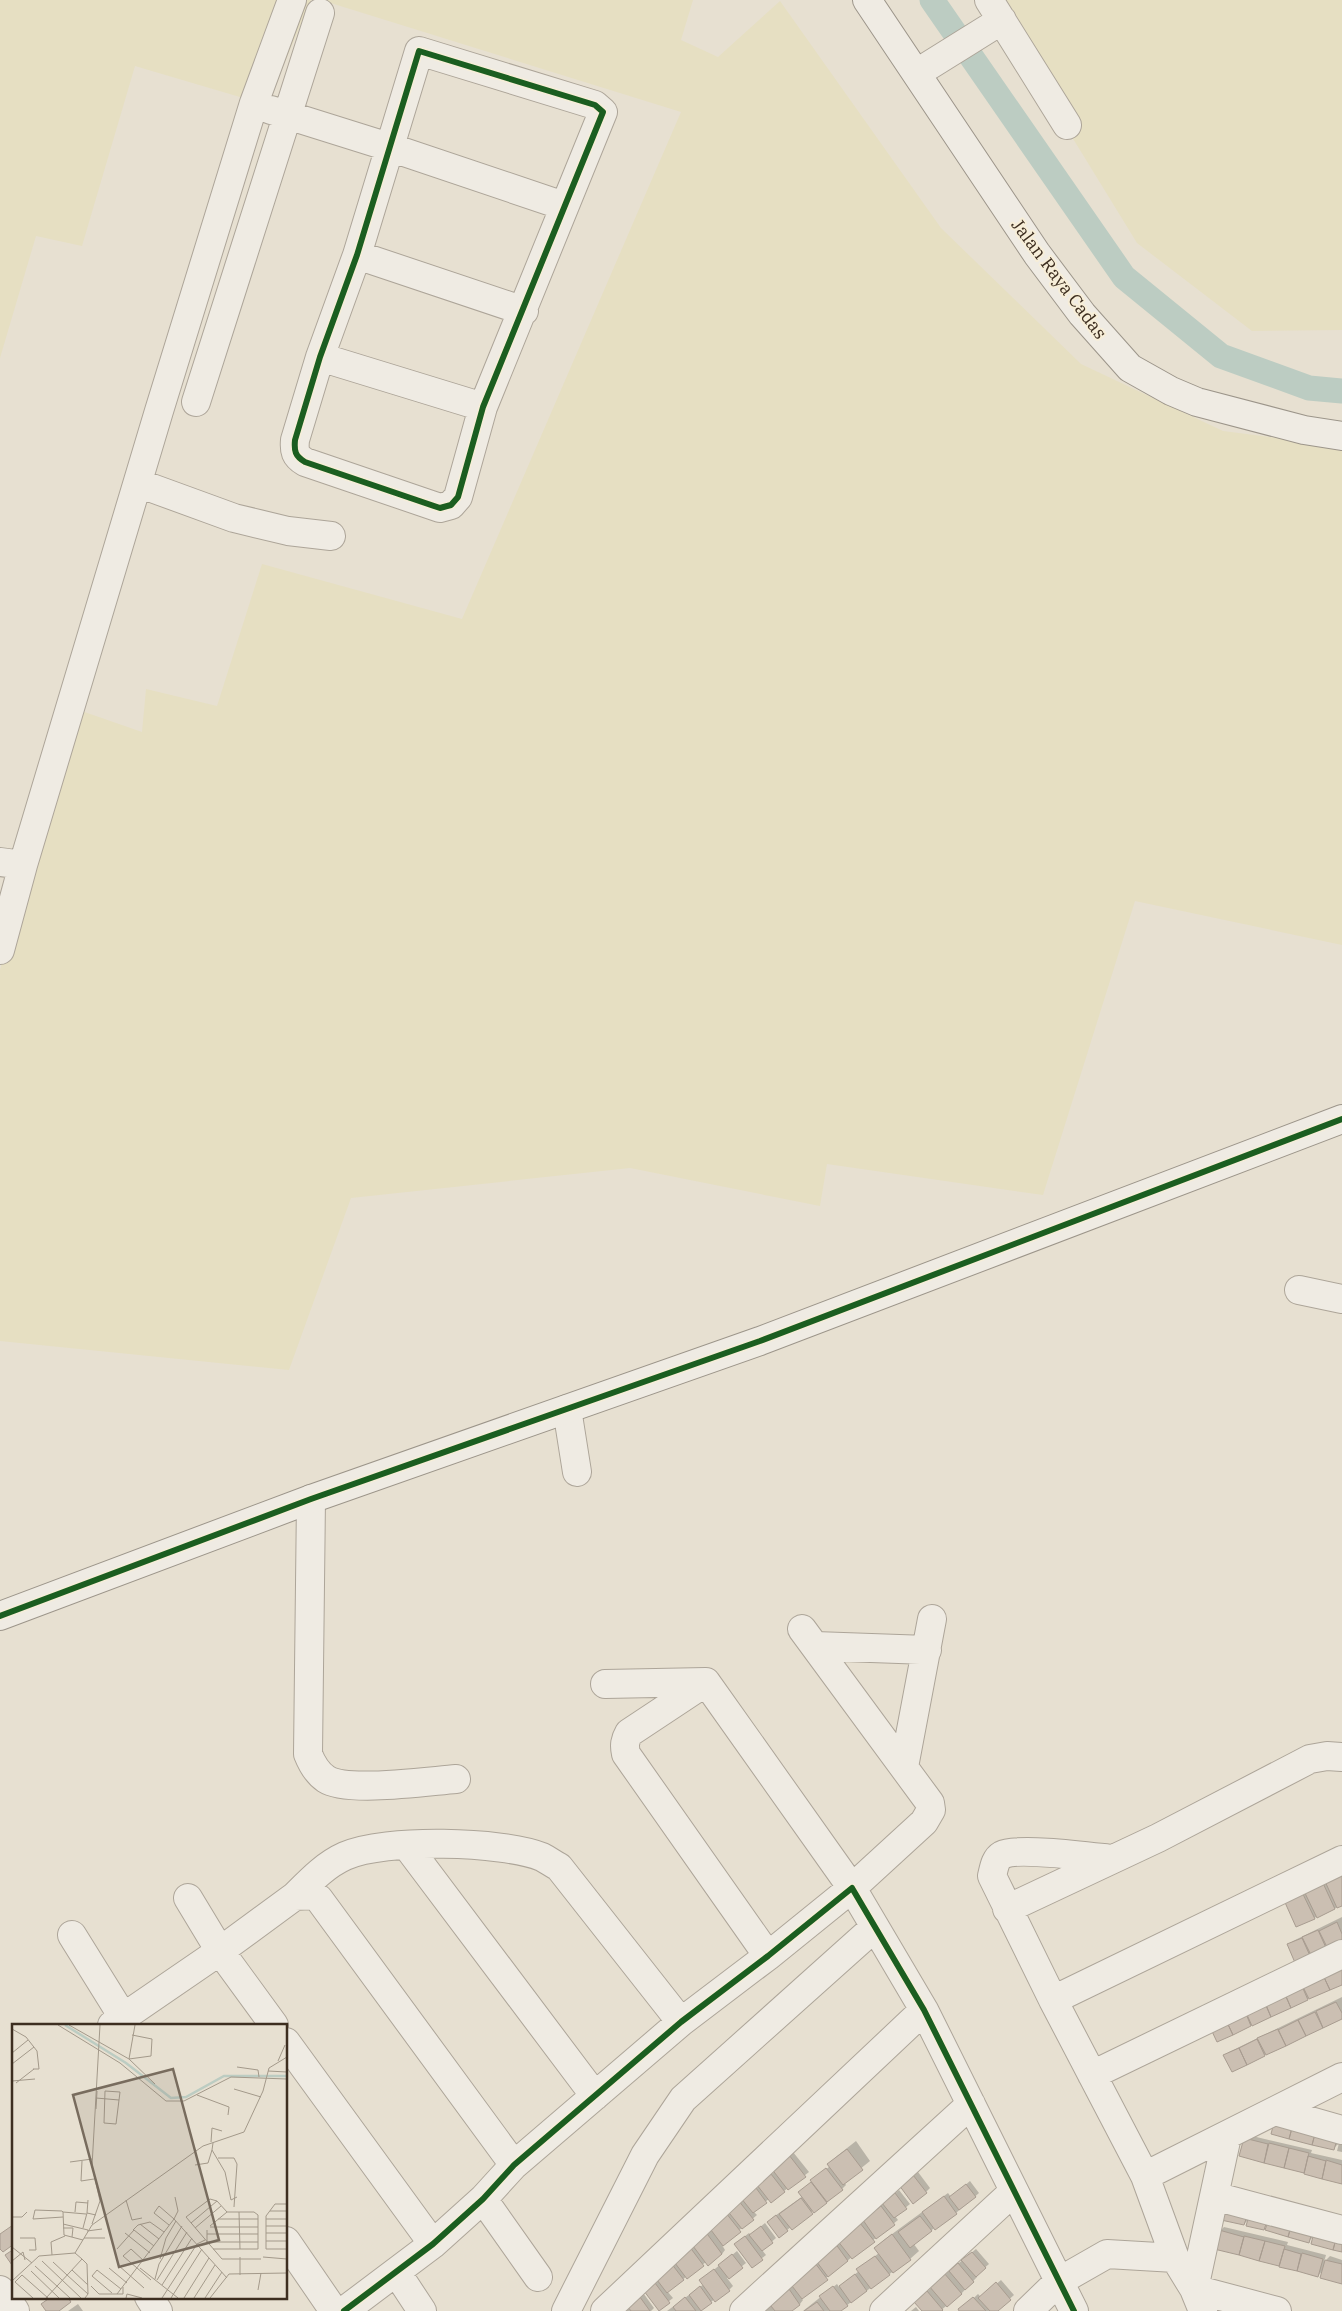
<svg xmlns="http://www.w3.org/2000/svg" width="1342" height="2311" font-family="'IBM Plex Serif',serif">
  <rect width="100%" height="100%" fill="#e7e0d1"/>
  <!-- farmland -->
  <path fill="#e6dfc2" d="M0,0H311L267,105L135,66L82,246L36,236L0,358Z
    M321,0H693L681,40L718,57L780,1L941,228L1081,364L1223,431L1342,446V945L1135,901L1043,1195L827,1164L820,1206L630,1168L351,1198L289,1370L0,1341V970L73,708L142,732L146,689L217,706L262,564L462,619L681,112Z
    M988,0H1342V330L1252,331L1137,243Z"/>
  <!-- shadow -->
  <path fill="#0003" d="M1342,1867V1905L1314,1918L1284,1898Z
    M1342,1917V1943L1297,1963L1289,1944L1293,1941Z
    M1342,1962V1983L1217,2040L1210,2026Z
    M1342,1997V2017L1264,2055L1225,2056L1229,2052Z
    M1277,2116L1342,2133V2152L1337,2151L1339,2143L1333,2149L1272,2133Z
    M1248,2135L1312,2150L1311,2153L1342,2160V2183L1240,2155Z
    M856,2141L870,2161L844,2182L846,2185L842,2189L787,2230L772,2218L803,2196L804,2188L830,2166L829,2164L837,2156Z
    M793,2152L809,2172L771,2201L769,2199L753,2211L757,2215L722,2245L725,2250L722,2254L706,2262L667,2291L673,2298L659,2309L642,2287L759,2186L775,2171L773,2168Z
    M918,2172L930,2188L926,2192L904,2182Z
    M970,2181L979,2193L956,2213L913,2243L919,2251L910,2259L839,2311H803L837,2284L839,2287L859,2271L862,2266L879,2253L875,2248L884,2240L948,2193L951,2197Z
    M899,2190L910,2204L895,2216L898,2220L801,2298L803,2300L800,2304L790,2311H752Z
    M1249,2215L1321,2222L1342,2251L1313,2243L1314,2236L1309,2241L1269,2223L1263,2229L1250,2218L1244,2224L1222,2219Z
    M765,2223L776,2238L762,2250L766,2255L752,2266L740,2240L749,2233L751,2235Z
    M1224,2227L1288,2242L1287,2245L1326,2255L1324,2262L1330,2256L1342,2260V2283L1323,2270L1318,2276L1216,2248L1220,2231Z
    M976,2249L989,2264L976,2275L977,2277L961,2294L940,2311H924L920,2298L932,2287L931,2286Z
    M737,2251L746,2263L727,2278L733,2286L729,2290L716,2300L715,2299L701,2309L702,2311H667L704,2284L705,2277Z
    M1001,2280L1014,2295L996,2311H960L978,2294L981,2297Z
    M641,2290L654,2308L651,2311H611Z
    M51,2297H73L74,2298L57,2311H48Z
    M78,2304L83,2311H68Z
    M916,2307L919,2311H911Z"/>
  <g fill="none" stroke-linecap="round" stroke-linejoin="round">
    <!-- canal -->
    <path stroke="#bcccc2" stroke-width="25" d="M932,0L1124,277L1221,356L1309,388L1342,391"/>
  </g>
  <!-- building -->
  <path fill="#cbbfb2" stroke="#a89c90" d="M1342,1871V1906L1337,1908L1324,1879Z
    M1322,1881L1335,1909L1317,1918L1303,1889Z
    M1301,1890L1315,1919L1296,1927L1283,1898Z
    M1337,1922L1342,1934V1945L1329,1951L1319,1931Z
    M1318,1930L1327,1950L1312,1957L1302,1937Z
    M1302,1938L1311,1958L1296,1965L1287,1944Z
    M1342,1964V1985L1330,1990L1322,1973Z
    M1322,1973L1330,1990L1309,1999L1301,1983Z
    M1301,1984L1308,2000L1291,2008L1284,1992Z
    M1284,1992L1291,2008L1271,2017L1264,2000Z
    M1263,1999L1271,2017L1252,2026L1244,2008Z
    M1336,2002L1342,2013V2019L1323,2028L1316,2011Z
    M1244,2009L1251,2026L1233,2035L1225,2018Z
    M1315,2012L1323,2028L1306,2036L1298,2020Z
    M1225,2018L1233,2035L1217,2042L1209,2025Z
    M1298,2020L1306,2036L1286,2046L1278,2030Z
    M1278,2029L1286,2046L1266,2055L1257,2038Z
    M1257,2039L1265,2056L1247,2065L1239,2048Z
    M1239,2048L1247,2065L1232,2072L1223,2055Z
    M1276,2115L1294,2120L1289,2139L1271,2134Z
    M1294,2121L1317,2127L1312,2145L1289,2139Z
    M1317,2126L1339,2132L1334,2150L1312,2145Z
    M1244,2138L1268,2144L1264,2163L1239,2156Z
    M1269,2143L1289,2148L1284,2168L1264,2163Z
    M1289,2148L1309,2153L1304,2173L1284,2168Z
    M847,2149L863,2170L843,2185L827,2164Z
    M789,2155L806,2177L788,2190L771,2168Z
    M1308,2156L1326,2161L1322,2179L1304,2174Z
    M1326,2160L1342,2165V2184L1322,2179Z
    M826,2168L843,2190L827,2202L810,2180Z
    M771,2174L785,2192L771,2203L757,2185Z
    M913,2175L927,2193L913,2204L899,2185Z
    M811,2182L827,2203L814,2213L798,2192Z
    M966,2184L976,2197L959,2210L949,2197Z
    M756,2188L767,2203L753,2213L741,2198Z
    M895,2193L907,2209L894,2218L882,2203Z
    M944,2196L957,2214L935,2230L922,2212Z
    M801,2198L813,2214L792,2230L779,2214Z
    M738,2200L754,2220L742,2229L726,2209Z
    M1226,2201L1250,2207L1244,2225L1221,2220Z
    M881,2206L895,2225L876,2239L863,2220Z
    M1250,2212L1269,2215L1264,2230L1246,2226Z
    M726,2213L741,2232L723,2246L708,2226Z
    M776,2215L788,2231L779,2238L767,2222Z
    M920,2216L932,2231L910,2248L898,2232Z
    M1270,2216L1293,2220L1288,2237L1265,2230Z
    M1293,2219L1314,2225L1309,2243L1288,2237Z
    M860,2223L875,2242L852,2259L837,2240Z
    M13,2225L14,2244L3,2252L0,2249V2234Z
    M1316,2225L1338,2231L1333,2250L1311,2244Z
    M761,2226L773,2243L762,2251L749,2235Z
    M1219,2230L1244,2237L1239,2255L1214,2249Z
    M705,2231L722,2254L708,2266L690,2242Z
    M1338,2232L1342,2234V2252L1333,2250Z
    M892,2234L911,2260L893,2273L874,2248Z
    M745,2236L763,2260L752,2268L734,2244Z
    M1244,2236L1265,2241L1259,2261L1239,2255Z
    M1265,2241L1285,2246L1279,2266L1259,2261Z
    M835,2243L848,2261L828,2277L814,2258Z
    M689,2246L704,2266L687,2279L672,2259Z
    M14,2249V2268L5,2255Z
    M1284,2249L1301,2254L1297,2271L1279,2267Z
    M972,2252L986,2268L976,2277L961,2260Z
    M1302,2253L1323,2259L1318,2277L1297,2271Z
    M732,2254L743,2268L729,2279L718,2265Z
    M875,2256L890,2275L871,2289L856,2269Z
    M1325,2260L1342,2264V2284L1320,2278Z
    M671,2263L684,2280L667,2293L654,2276Z
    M815,2263L828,2280L802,2299L789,2282Z
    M958,2263L974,2282L965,2290L949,2271Z
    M714,2269L730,2291L715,2302L699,2280Z
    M944,2273L962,2294L947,2307L929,2286Z
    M855,2274L867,2291L851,2303L839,2286Z
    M652,2279L670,2303L659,2311L641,2287Z
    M996,2282L1011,2300L998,2311H990L978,2298Z
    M700,2286L712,2303L701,2311L689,2295Z
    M787,2286L800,2305L792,2311H775L767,2301Z
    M833,2286L848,2306L841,2311H830L819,2296Z
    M927,2291L943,2310L942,2311H922L914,2302Z
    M637,2293L650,2311H631L624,2302Z
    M51,2297H67L71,2302L59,2311H46L41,2304Z
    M685,2297L696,2311H676L673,2307Z
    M973,2297L986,2311H959L958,2309Z
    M817,2302L824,2311H804Z"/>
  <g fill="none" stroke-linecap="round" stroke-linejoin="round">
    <!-- street casing -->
    <g stroke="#ada599" stroke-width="30">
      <path id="street" d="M989,0L1067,125
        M419,51L595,105L603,112L483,407L458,497L451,505L440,508L305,462C295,456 294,451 295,440L320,357L357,255Z
        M917,73L1002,20
        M271,110L389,147L564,206
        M357,255L524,311
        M320,357L483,407
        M196,402L320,13
        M138,483L234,518L288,531L331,536
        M0,862L23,865
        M0,950L23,865L159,411L254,103L292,0
        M1299,1290L1342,1299
        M567,1409L577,1472
        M311,1499L308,1754C312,1764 317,1773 326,1779C347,1793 429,1781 456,1779
        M815,1646L927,1650
        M706,1682L852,1888L924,1822L931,1810L930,1803L802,1629
        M706,1682L629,1733C625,1740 624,1745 626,1754L768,1956
        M605,1684L706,1682
        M904,1767L932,1619
        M407,1846L595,2096
        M1112,1859C1093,1857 1017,1847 1002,1855C995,1859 994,1868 992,1876L1053,2000L1145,2176L1175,2258L1194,2289L1203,2311
        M295,1896C310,1881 325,1865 345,1856C385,1838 502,1841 542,1857C548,1860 553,1864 559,1867L681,2022
        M188,1898L220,1951L274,2025
        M1007,1909L1158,1838L1310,1759L1327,1756L1342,1757
        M72,1935L123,2017
        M1053,2000L1342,1860
        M112,2025L220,1951L295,1896L313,1895L319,1899L514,2165
        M286,2042L433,2244
        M1092,2075L1342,1954
        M1275,2111L1342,2130
        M1227,2136L1194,2289L1277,2311
        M1145,2176L1342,2077
        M1214,2196L1342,2230
        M483,2199L538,2277
        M286,2241L334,2311
        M397,2273L422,2311
        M0,2290L15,2311
        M149,2297L158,2311
        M344,2311L433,2244L483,2199L514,2165L681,2022L768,1956L852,1888L924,2010L1074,2311
        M566,2311L645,2155L683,2099L875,1927
        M605,2311L924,2010
        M744,2311L971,2104
        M884,2311L1013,2192
        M1028,2311L1058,2282L1107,2254L1175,2258"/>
    </g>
    <!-- secondary casing -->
    <g stroke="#9c958a" stroke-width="30">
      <path id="secondary" d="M867,0L1037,254L1082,314L1130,368L1171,391L1197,402L1304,430L1342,436
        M0,1616L311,1499L760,1341L1342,1119"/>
    </g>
    <!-- street -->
    <use href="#street" stroke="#efebe3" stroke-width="28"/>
    <!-- secondary -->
    <use href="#secondary" stroke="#efebe3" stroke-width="28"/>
    <!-- cycleway casing -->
    <g stroke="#f7eed8" stroke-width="9">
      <path id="cycleway" d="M419,51L595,105L603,112L483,407L458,497L451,505L440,508L305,462C295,456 294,451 295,440L320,357L357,255Z
        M0,1616L311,1499L760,1341L1342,1119
        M344,2311L433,2244L483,2199L514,2165L681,2022L768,1956L852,1888L924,2010L1074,2311"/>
    </g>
    <!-- cycleway -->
    <use href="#cycleway" stroke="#1b5e20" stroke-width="6"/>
  </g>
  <g text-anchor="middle" stroke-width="4" stroke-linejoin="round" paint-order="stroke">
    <!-- street labels -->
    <g font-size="18" fill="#3d2e20" stroke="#f7eed8">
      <text transform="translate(1059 279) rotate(53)" y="6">Jalan Raya Cadas</text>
    </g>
  </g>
  <!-- overview -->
  <g transform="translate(12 2024)">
    <rect width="275" height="275" fill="#e7e0d1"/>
    <path fill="none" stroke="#bcccc2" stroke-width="2.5" d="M53,1L114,39L159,74L174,73L212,52H275"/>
    <path fill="none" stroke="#a3998a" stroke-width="1" d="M46,1L108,39L154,77H172L219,53L275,55M57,1L117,35L143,60M0,5L14,13L25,27L27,45H21M0,29L16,16M117,35L139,32L140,15L120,11M117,35L123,1M266,37L273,21M0,40L22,23M225,43L246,46L247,53M256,47L275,48M0,57L23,55M4,59L22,45M222,65L249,73M93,67L108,68L104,100L92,99ZM185,71L217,83L216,91M84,74L107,76M84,85L85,67M199,118L200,104L210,107M201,119L200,126L213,148L219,176L225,173M206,134H222L225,140L222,183M70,137L69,157L82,155M58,138L80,135M183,141L196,139L200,126M76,176L75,189L84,191M114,176L120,196L130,194M147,182L162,195L166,187L163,173M147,182L142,189L157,201M258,187H275M51,188L74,190M63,188L64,178L76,179M227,188L228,225M0,193H10L15,188M51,193L21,195L23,186L50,187L51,188L52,211L71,216M174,193L198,175L205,177L215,188H242L246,191V225H201M174,193L210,235H249M206,195H246M254,195H275M179,199L205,177M51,200L76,206M80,200L88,177L80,142L88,1M128,200L147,215M198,202L215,188M254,202V192L263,180H275M275,202H254V225H275M198,203H246M51,204H61L60,213M71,204L75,189M183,204L209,182M121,206L126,201L138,198L152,208M195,206V218H246M75,207L90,205M113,209L138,229M254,209H275M195,210H246M8,214H23L24,226H17M72,214H93M254,217H275M0,223L20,239M105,225L122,206L142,222M40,231L39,218L53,212M228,233V251M251,233L275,235M70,235L75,240L76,270M148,235L154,214L164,197M0,237L11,228L13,236M30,237L69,274M132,237L119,225L111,232L139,256M41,238L55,251M106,241L132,264M23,242L58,274M97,244L115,259M128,244L166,274M60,246L76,261M19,247L47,274M55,251L76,270L73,274M143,255L147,240L170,202M145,256L175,208M0,257L27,232L63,229L80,201L191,122L232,108L251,67L257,44L275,33M150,261L180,214M79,262L87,270H111V263M246,266L249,249M100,269L80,252L85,246L109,265M105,270L162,195L215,254M21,274L3,258L10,251L36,274M34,274L70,235L63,229M114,274L115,270L130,274M150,274L185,220L193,216M159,274L190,225M172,274L197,234M182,274L203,241M193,274L210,248M198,274L217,250L275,249"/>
    <path fill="#786c5e" fill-opacity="0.15" stroke="#786c5e" stroke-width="2.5" d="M161,45L207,216L107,243L61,71Z"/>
    <rect width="275" height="275" fill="none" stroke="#3d2e20" stroke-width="2.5"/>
  </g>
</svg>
